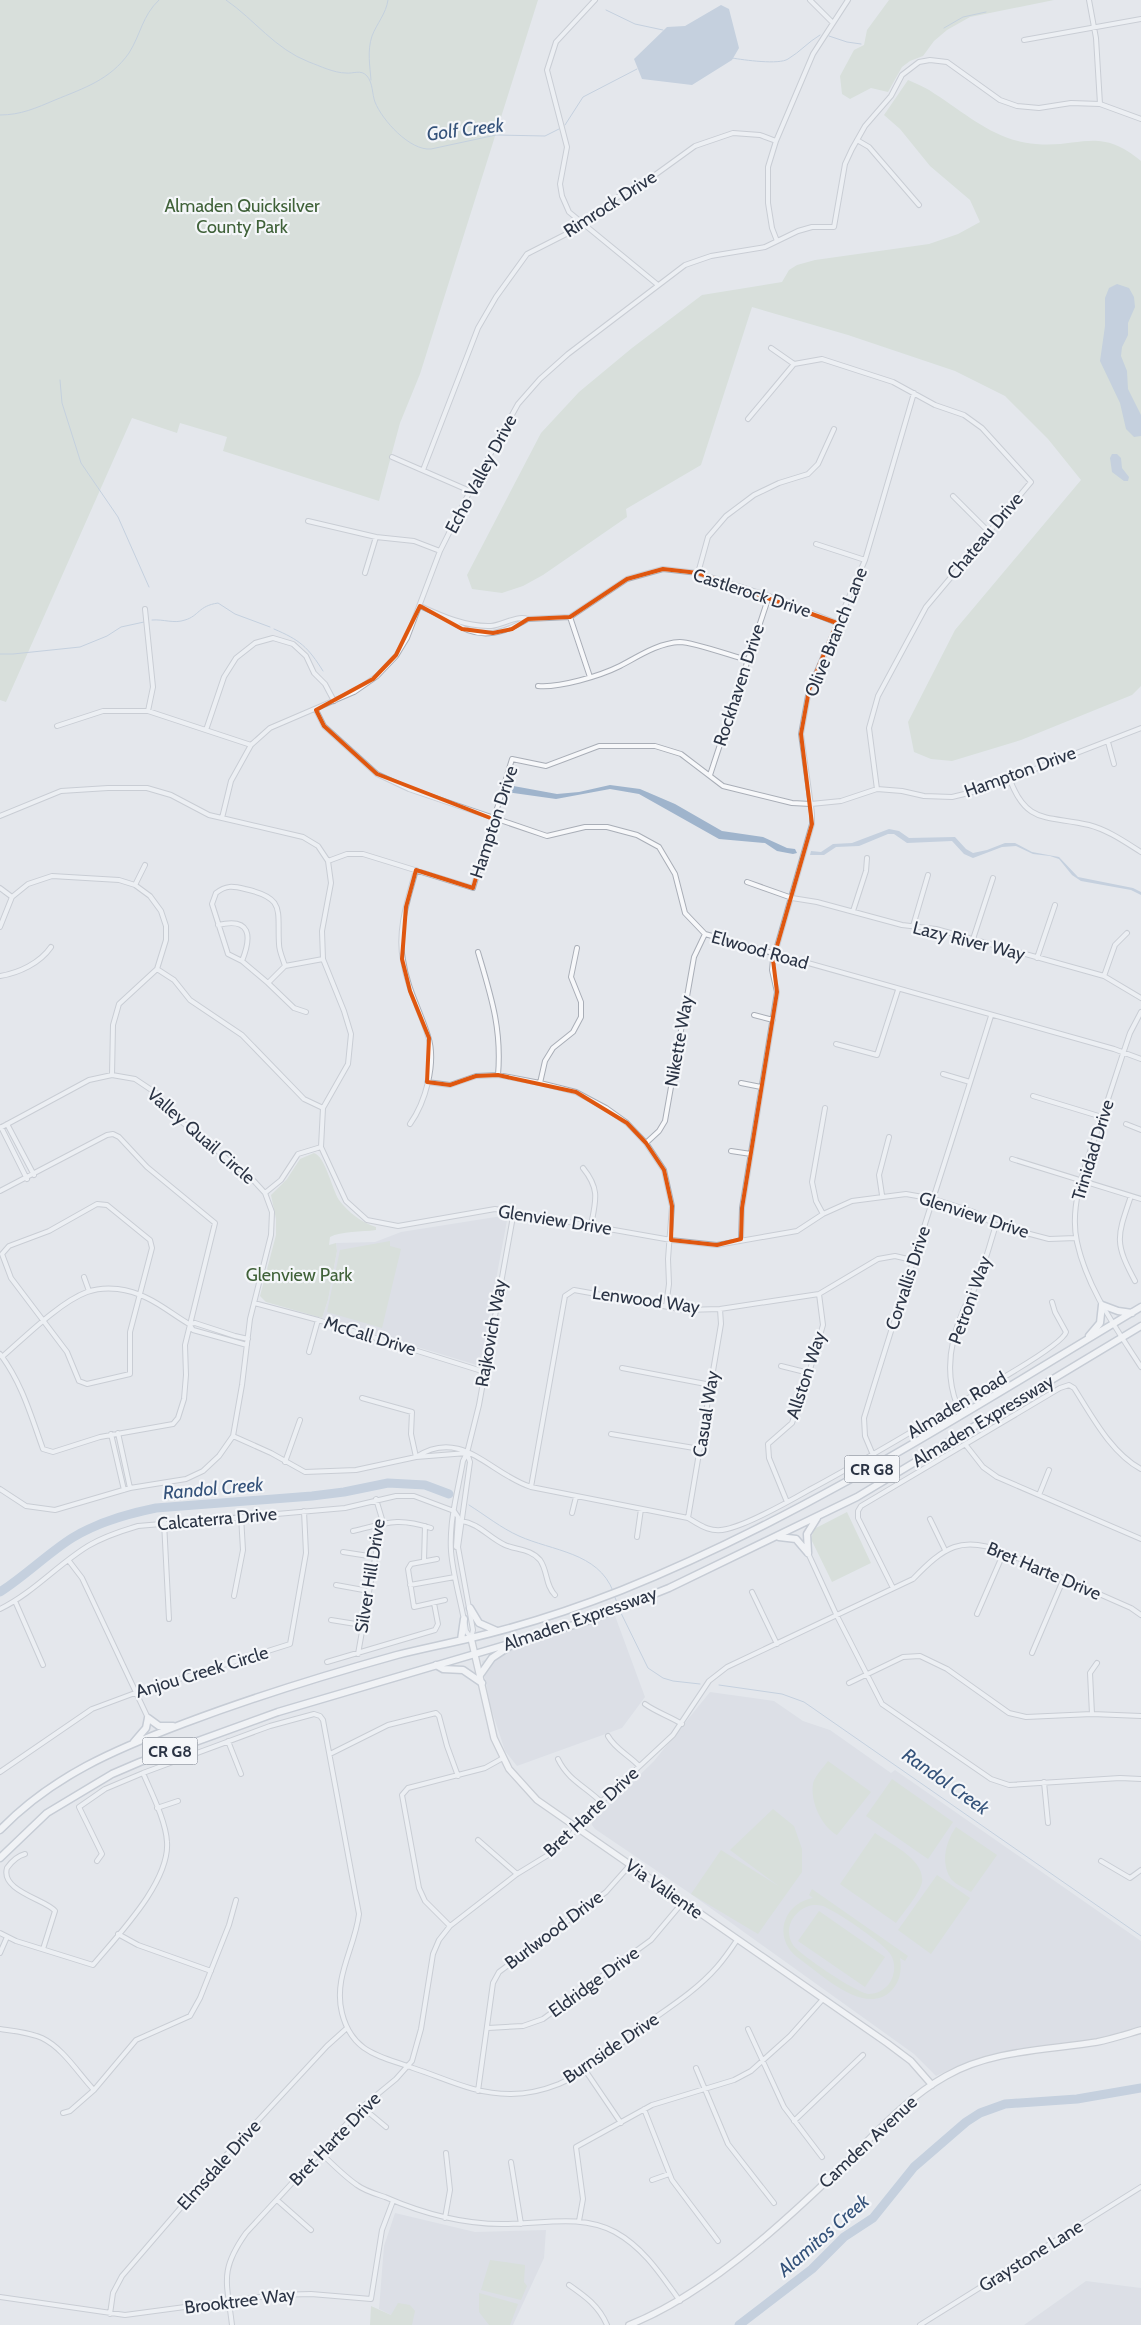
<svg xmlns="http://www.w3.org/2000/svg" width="1141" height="2325" font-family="Cabin,sans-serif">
  <rect width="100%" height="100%" fill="#e4e7ec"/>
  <!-- built -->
  <path fill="#d2d6de" d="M508,1215L480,1366L322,1318L328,1300L337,1251L336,1243L375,1242L401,1232Z
    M614,1613L645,1697L622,1728L517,1766L505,1751L490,1705L482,1661Z
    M710,1692L774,1701L803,1721L830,1730L891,1773L895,1770L1141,1941V2027L1113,2037L971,2064L953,2068L936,2076L914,2054L691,1894L595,1829L592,1825V1822L654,1761Z
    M395,2213L475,2232L546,2230L544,2258L513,2325H402L403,2321L379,2309L384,2246Z
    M1086,2281L1141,2288V2325H1024Z"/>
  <!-- green -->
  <path fill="#c9d6c5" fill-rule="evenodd" d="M0,0H538L420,374L400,423L379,501L223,451L227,437L180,423L177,433L132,418L6,702L0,700Z
    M889,0H1054L970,17L947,30L934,41L923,56L910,61L902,67L888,92L871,88L850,99L842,94L840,76L854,50L864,45L867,30Z
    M908,80C917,84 927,88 935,94C968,115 995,141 1036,144C1081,148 1099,126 1141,161V686L1132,695L1021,740L952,761L931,759L914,752L908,722L955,630L1081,480L1048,439L1005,396L955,371L848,335L752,307L701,465L626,509L627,517L543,575L523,586L502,593L472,589L467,575L541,433L579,392L632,348L702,295L782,282L789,270L797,265L815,260L929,244L958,234L980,222L970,200L930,166L900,129L884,115Z
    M314,1153C325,1156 332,1189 339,1200C349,1213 361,1222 376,1227V1230C362,1232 341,1231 330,1237L329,1245L336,1243L337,1251L328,1300L322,1318L266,1302L260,1296L276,1235V1219L271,1195L287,1179L300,1159Z
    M390,1241V1246L401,1249L382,1328L327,1312L340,1250Z
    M847,1512L871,1563L832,1582L811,1539L814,1529Z
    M828,1761L871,1792L837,1835C822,1827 810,1802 813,1784C814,1777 823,1768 828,1761Z
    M892,1779L953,1822L928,1859L866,1816Z
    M773,1809L794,1826L802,1849V1872L758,1934L691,1894L721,1850L780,1887L730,1850Z
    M956,1827L997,1855L971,1892C965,1888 956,1885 951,1879C940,1863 946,1841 956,1827Z
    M875,1833C890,1844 925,1859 922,1882C920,1893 903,1913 896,1923L840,1884Z
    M937,1875L970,1898L931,1954L898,1930Z
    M812,1889L908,1956L905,1961L900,1958C902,1970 900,1982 891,1991C864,2017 820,1973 797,1957C772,1937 784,1903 813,1898L809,1895ZM813,1905C818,1905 823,1905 827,1908C840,1914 885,1944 891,1955C896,1964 895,1976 889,1984C884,1990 877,1994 869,1994C858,1994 800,1955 793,1945C782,1928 795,1908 813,1905Z
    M819,1911L885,1957L865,1987L798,1941Z
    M490,2260L525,2265L524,2282L527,2286L521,2300L481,2290Z
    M479,2293L518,2304L510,2325H489L479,2312Z
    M398,2303L410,2305L415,2311L412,2325H370L371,2306L391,2315Z"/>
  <!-- water -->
  <path fill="#9fb4cc" d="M721,5L729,9L739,48L732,60L692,85L642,79L634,59L667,27L685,26Z
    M1117,284L1129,288L1134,297L1135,307L1128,323V335L1122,347L1121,356L1127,371L1128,389L1141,415V436L1134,437L1126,429L1120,403L1100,361L1105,326V298L1109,288Z
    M1112,454H1117L1121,458L1122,468L1129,477L1128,481H1124L1112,472L1110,458Z
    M508,785L557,794L579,792L610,785L640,789L675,804L722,831L763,837L787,848L795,849L797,853L793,854L777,851L765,843L719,839L639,794L610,789L556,799L506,792Z
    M889,829L899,831L909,838L955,837L966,849L973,853L987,850L1005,843H1015L1032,852L1059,857L1078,877L1133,888L1141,892V895L1131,890L1081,881L1072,875L1059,859L1050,856L1033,854L1016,846L1002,847L973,858L964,854L952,841L907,843L894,834H888L859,846L836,847L824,855H810L811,851L821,852L833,844L852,843Z"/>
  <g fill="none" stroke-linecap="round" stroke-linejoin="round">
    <!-- stream -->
    <path stroke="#9fb4cc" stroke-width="1" d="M226,0C255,20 275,49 309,62C320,66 334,73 346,73C353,74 361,69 367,76C373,83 372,94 375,102C382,120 410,151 431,149L496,135L545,136L559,129
      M606,10L635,24L663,30
      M944,28L963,17L986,12
      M829,36L847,42L861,44
      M732,58C744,60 779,65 788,59C800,52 808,42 820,35
      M371,80C370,66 367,51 372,36C377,23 386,14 388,0
      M0,115C21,115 36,108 55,100C84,88 110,80 129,53C141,34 142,16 159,0
      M565,125L583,97L637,69
      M60,380L62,403L81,463L118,517L149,587
      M152,620C164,619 174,624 185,620C199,616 198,606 218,603L235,614L270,627
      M274,629C300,640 308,647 323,671
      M0,654H13L80,647L107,636L121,627L144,622
      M469,1505C485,1515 501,1528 519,1536C552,1551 598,1552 613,1591
      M614,1595L618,1605
      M620,1611L648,1668L663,1678L673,1681L700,1684
      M719,1685L782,1694L804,1702L1141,1936"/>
    <!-- river -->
    <path stroke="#9fb4cc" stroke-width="9" d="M0,1592C25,1576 47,1554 72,1538C98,1522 126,1514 156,1508L312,1496L344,1492L388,1483L425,1485L449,1494
      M739,2325L812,2269L844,2237L873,2218L914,2167L966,2122L980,2113L1005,2104L1077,2099L1141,2088"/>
    <!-- street casing -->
    <g stroke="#a9aeb7" stroke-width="6">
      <path id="street" d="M595,0L556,42L547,70L567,147L560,184L562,196L569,212L658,285
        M810,0L833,23
        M1089,0L1096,38L1100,104
        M1024,40L1141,19
        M857,140L869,147L919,205
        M777,241L772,228L768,203V167L776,141L813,54L848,0
        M771,348L794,364L822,359L893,382L935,405L964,415L982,428L1031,482L926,607L878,696L869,728L877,789
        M748,419L794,364
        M392,457L470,491
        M423,470L478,328L496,297L527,254L584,225L616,198L648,180L695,146L733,133L760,135L776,141
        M953,496L989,532
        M308,521L376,537L414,541L440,551
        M816,544L865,560
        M365,573L376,537
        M698,573L708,537L726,516L754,495L779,483L808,474L818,464L834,429
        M420,606C442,616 466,627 491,626C503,625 516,615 528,619L570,617L627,579L663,569L698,573L769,596L837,623
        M145,609L153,687L148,711
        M570,617L590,677
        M450,620C477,641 501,635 528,619
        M538,686C559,688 600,676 620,666C639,656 658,643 680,642C693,642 732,656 747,660
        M316,710L324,726L377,774L409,789L547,836L585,827H607L637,835L659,847L675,874L685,913L705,934L1114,1049L1141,1059
        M57,726L103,711H148L251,745
        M206,730L224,677L236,658L255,643L273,638L293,644L306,656L314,673L325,684L334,701
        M1108,742L1114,764
        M710,775L769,596
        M1009,777C1026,826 1048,815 1089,825C1108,830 1125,842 1141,852
        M0,816L61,791L108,788H147L171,795L209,815L303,837L318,846L328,861L331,883L322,931L323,959L344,1011L351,1034L348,1064L323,1108L321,1147L346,1201L367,1220L398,1226L495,1209L671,1240L717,1245L797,1231L823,1214L852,1201L906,1194L934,1199L974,1212L996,1225L1049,1239L1076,1238
        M222,818L231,781L251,745L270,728L354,692L377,676L396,656L407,638L440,551L470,491L518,404L540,379L568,354L685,265L711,256L765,247L798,231L812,227H834L845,164L852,149L865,126L891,96L902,75L919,62L930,60L947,62L1000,100L1017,106L1039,108L1071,103L1100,104L1141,119
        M328,861L347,854H363L473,888L512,759L546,766L599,746H655L681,754L723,786L792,803L811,804L841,801L877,789L902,791L924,796L952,797L981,790L1141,728
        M747,882L792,898L817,902L902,925L936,929L1104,976L1141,998
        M135,885L145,865
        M0,888L12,897
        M853,911L866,871L867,858
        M218,925C251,917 252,936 242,961
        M913,926L928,875
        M0,927L12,897L28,884L52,876L119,880L135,885L150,896L161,911L166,926V940L157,969L119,1004L113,1025L112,1075
        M973,939L993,878
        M478,952C491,996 502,1029 498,1075
        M1037,958L1055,905
        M285,966C283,959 279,951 279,944C277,910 286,898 245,889C233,886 226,885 216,893L212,904L228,954L242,961L268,983L285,966L323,959
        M157,969L174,980L190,1000L242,1035L304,1099L323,1108
        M0,976C19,973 40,963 51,947
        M1104,976L1115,945L1127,933
        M268,983L294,1008L306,1012
        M1141,1012L1130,1033C1120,1062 1111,1091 1101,1120C1089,1157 1068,1202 1077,1242C1087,1288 1116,1328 1141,1367
        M754,1015L773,1020
        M836,1044L877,1055L898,990
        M943,1074L970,1082
        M427,1082L450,1085L476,1076L498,1075L540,1083L576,1092L606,1108L627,1123L646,1143L664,1170L672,1206L668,1259L669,1284L666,1306
        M540,1083L545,1061L553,1048L573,1032L581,1017V1002L571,977L577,948
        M741,1083L761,1087
        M1033,1096L1102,1117
        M7,1124L34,1175
        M410,1124C425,1103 437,1063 428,1036C420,1010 407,988 403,960C397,930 408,899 416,870
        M1126,1124L1141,1130
        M1,1127L27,1179
        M0,1128L89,1080L112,1075L135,1079L159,1095L177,1118L254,1181L265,1193L272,1212L271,1235L250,1319L242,1385L233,1436L219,1456L203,1471L186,1479L130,1488L55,1510L26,1506L0,1489
        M646,1143L659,1131L665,1121L694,957L705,934
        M731,1151L751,1154
        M1012,1159L1141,1199
        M583,1168C600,1189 596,1200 591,1225
        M0,1191L107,1135L113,1134L119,1137L147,1167L215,1223L185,1345L186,1375L184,1399L178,1418L173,1424L100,1437L53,1452L43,1449C31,1416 22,1383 0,1354
        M265,1193L281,1180L298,1154L321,1147
        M882,1195L879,1175L889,1137
        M1131,1196C1117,1237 1114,1242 1135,1281
        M97,1204L107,1205L150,1240L152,1248L130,1332V1374L87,1384L79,1381L67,1352L11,1278L2,1254L9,1246L49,1231Z
        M823,1214L816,1201L812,1182L825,1108
        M741,1239L742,1208L777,992L772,970L773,960L812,824V813L801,734L809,690L865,560L914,393
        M84,1277L89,1291
        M254,1303L318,1320L485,1372
        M189,1324L195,1323L235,1336L248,1339
        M309,1352L318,1320
        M2,1357C25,1337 60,1302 87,1292C107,1285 129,1289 147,1298C162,1305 175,1316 189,1324L193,1330L247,1345
        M781,1366L809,1373
        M622,1368L711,1385
        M362,1398L412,1412L411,1434L416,1457
        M957,1405C945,1374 950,1341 963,1311C966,1303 972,1296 975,1287C984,1268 989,1246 996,1225
        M118,1433L130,1488
        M111,1434L124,1490
        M611,1434L700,1449
        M233,1436L271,1453L305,1472L356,1470L416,1457L467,1453
        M965,1444L983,1467L997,1477L1141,1539
        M467,1453L470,1462L458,1547L473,1630L471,1638
        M873,1455L865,1436L864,1418C905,1284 949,1151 991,1016
        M416,1457C462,1427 490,1474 531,1487L688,1518C701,1526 711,1533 727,1529C749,1524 788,1502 809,1490C867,1459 923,1425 980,1391C994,1383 1063,1344 1066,1332L1055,1312L1052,1302
        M285,1462L300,1420
        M531,1487L565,1296L574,1290L685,1310L720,1309L819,1294L878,1259L895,1256L912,1260
        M1039,1495L1049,1470
        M787,1502L769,1458L768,1444L792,1423L809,1373L823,1325L819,1294
        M454,1511L458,1517L456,1547
        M572,1513L576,1497
        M688,1518L721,1324L720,1309
        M930,1519L945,1550
        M461,1521C479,1523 489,1538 505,1545C517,1550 531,1549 540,1560C548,1571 545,1585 555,1595
        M164,1522L169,1619
        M353,1531C387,1523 397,1517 431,1528
        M637,1537L641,1509
        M343,1552L375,1557
        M808,1553L836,1614L882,1704L991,1779L1009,1785L1120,1778L1141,1779
        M437,1559L411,1564L408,1569L414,1607L445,1600
        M69,1561L82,1578L148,1718
        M424,1561L425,1526
        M336,1585L369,1591
        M410,1585L455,1577
        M893,1588L858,1518V1511L861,1506L1060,1388L1069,1385L1074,1388C1092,1416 1111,1453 1141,1469
        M752,1592L777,1644
        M234,1596L243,1550L241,1516
        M15,1601L43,1665
        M0,1609C33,1593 57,1565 88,1546C103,1537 121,1531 138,1526L345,1508L396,1496H414L454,1511
        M977,1614L1004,1552
        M331,1620L362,1625
        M471,1638L466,1631C462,1605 453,1577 451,1551C449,1521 458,1490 463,1461L467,1453L479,1405L514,1211
        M1032,1653L1064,1578
        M358,1654L382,1519L376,1499
        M327,1662L435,1630L438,1624L434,1603
        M849,1683L903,1657L920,1656L947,1669L1009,1713L1026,1717L1092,1714L1141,1716
        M645,1704C656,1712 669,1716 682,1724
        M1092,1714L1090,1673L1097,1663
        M608,1736C615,1749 629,1755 639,1766
        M228,1741L241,1774
        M330,1754L388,1725L436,1713L439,1716L447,1746L458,1776
        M558,1759C568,1780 586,1787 601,1802
        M0,1772L92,1709L135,1693L290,1644L306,1553L304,1511
        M1044,1782L1048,1823
        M157,1808L178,1801
        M478,1840L517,1874
        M25,1854C17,1856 12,1861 7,1868C0,1891 47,1900 55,1911L43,1949
        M97,1861L102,1854L79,1807L105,1789L143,1773L270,1726L314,1714L320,1716L323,1720L359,1914C355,1948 333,1977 342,2013C352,2053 380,2056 413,2068C447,2079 473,2094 511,2094C527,2094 544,2090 559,2084C591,2070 618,2045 646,2024C670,2007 697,1990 717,1967C724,1959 731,1949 737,1940
        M1101,1861L1130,1878L1141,1870
        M450,1926L425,1901L419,1888L402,1795L408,1788L485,1768L503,1758
        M0,1933L16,1941L93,1965C118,1935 170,1882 167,1842C166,1821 151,1792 143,1773
        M118,1934L138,1945L211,1971
        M0,1953L7,1937
        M488,2028L523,2026L543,2019L651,1940L683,1902
        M0,2029C14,2031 28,2032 42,2038C63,2048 78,2073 94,2090
        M748,2029L784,2107L822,2157
        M696,2068L728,2144L774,2203
        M585,2070L621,2123
        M478,2091L493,1983L499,1972L606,1892L630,1865
        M362,2107L386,2127
        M644,2109L672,2180L718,2241
        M63,2113L70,2111L94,2090L136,2040L190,2016L200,1998L229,1925L236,1900
        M794,2121L863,2055
        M320,2152C332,2164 344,2176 357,2185C365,2191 376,2194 385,2197C424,2214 464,2225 507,2224C544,2224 580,2214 615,2232C644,2248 661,2275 680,2301
        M511,2162L521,2224
        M652,2180L669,2174
        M277,2200L311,2230
        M445,2218L450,2190L446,2153
        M579,2221L583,2199L576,2147L652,2105L734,2080L751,2071L790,2036L823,1999
        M569,2285C585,2296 599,2306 607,2325
        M0,2297L125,2315L275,2295L311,2294L371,2299L382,2230L393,2201
        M110,2314L113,2293L122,2276L227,2154L327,2046L347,2028
        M232,2325C227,2282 219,2271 246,2233L362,2107L396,2079L412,2061L421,2029L433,1954L439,1940L450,1926L517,1874L553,1852L569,1837L601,1802L673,1735L709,1681L727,1667L913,1579C944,1547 961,1535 1004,1552L1131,1608L1141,1615
        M920,2325L1141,2187"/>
    </g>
    <!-- secondary casing -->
    <g stroke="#a9aeb7" stroke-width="8">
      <path id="secondary" d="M471,1638L494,1738L509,1769L537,1800L887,2043L911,2061L932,2085
        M629,2325C703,2296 778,2228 835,2173C871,2139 903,2100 946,2076C991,2050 1048,2050 1097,2042C1112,2039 1127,2034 1141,2030"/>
    </g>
    <!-- primary casing -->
    <g stroke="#a3abb8" stroke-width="9">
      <path id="primary" d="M1089,1336L1100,1323L1102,1305L1118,1311L1132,1313
        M779,1537L796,1539L808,1553
        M808,1553L807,1534L817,1518
        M470,1608L479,1623L497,1631
        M461,1640L464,1619
        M436,1665L443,1669L463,1670L482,1683
        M480,1675L492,1658L513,1644
        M148,1718L159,1726H173
        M134,1742L146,1728L148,1718
        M0,1830C52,1776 116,1749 185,1723C254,1697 325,1675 397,1655C421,1649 446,1644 471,1638C522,1626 574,1609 622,1590C806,1516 972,1408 1141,1307
        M0,1858L47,1813L112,1774L140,1762L278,1712L587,1621L669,1588L857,1497L1141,1326"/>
    </g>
    <!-- street -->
    <use href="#street" stroke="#f7f8fa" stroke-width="4"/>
    <!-- secondary -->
    <use href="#secondary" stroke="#fff" stroke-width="5.5"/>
    <!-- primary -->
    <use href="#primary" stroke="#fff" stroke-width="6"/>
  </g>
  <!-- marked area -->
  <path d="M0 0H1141V2325H0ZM663,569L698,573L837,623L809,690L801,734L812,824L773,960L777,992L742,1208L741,1239L717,1245L671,1240L672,1206L664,1170L646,1143L627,1123L576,1092L498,1075L476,1076L450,1085L427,1082L429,1038L410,991L402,959L406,907L416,870L473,888L493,819L377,774L324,726L316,710L373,679L396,655L420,606L462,629L493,633L512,629L528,619L570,617L627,579Z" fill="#e4e7ec" fill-opacity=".55" fill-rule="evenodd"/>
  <path fill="none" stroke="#df570f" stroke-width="4" stroke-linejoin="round" d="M663,569L698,573L837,623L809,690L801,734L812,824L773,960L777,992L742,1208L741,1239L717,1245L671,1240L672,1206L664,1170L646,1143L627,1123L576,1092L498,1075L476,1076L450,1085L427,1082L429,1038L410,991L402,959L406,907L416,870L473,888L493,819L377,774L324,726L316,710L373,679L396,655L420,606L462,629L493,633L512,629L528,619L570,617L627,579Z"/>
  <g text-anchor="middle" stroke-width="4.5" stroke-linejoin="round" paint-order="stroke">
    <!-- shield labels -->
    <g fill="#f4f6f9" stroke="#676e7b" stroke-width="1">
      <rect x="844.5" y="1455.5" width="55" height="27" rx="4"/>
      <rect x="142.5" y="1737.5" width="55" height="27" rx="4"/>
    </g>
    <g font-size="16" font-weight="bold" fill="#2b3445">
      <text x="872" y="1475">CR G8</text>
      <text x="170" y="1757">CR G8</text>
    </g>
    <!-- street labels -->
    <g font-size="18" fill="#2b3445" stroke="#f4f6f9">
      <text transform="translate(610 204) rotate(-33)" y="6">Rimrock Drive</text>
      <text transform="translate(481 474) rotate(-62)" y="6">Echo Valley Drive</text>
      <text transform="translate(985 536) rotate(-50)" y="6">Chateau Drive</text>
      <text transform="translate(752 593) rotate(18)" y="6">Castlerock Drive</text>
      <text transform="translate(836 632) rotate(-68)" y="6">Olive Branch Lane</text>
      <text transform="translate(739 685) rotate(-72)" y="6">Rockhaven Drive</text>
      <text transform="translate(1020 772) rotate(-20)" y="6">Hampton Drive</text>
      <text transform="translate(494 822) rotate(-72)" y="6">Hampton Drive</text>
      <text transform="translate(969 941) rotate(14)" y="6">Lazy River Way</text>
      <text transform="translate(760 950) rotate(16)" y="6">Elwood Road</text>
      <text transform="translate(679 1041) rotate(-80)" y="6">Nikette Way</text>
      <text transform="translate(201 1136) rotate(41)" y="6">Valley Quail Circle</text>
      <text transform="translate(1093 1150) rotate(-73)" y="6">Trinidad Drive</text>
      <text transform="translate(974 1215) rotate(18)" y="6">Glenview Drive</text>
      <text transform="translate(555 1220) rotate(9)" y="6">Glenview Drive</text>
      <text transform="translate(908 1278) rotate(-72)" y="6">Corvallis Drive</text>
      <text transform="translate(646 1300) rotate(8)" y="6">Lenwood Way</text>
      <text transform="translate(970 1300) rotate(-70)" y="6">Petroni Way</text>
      <text transform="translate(491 1333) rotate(-80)" y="6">Rajkovich Way</text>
      <text transform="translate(370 1336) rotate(17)" y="6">McCall Drive</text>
      <text transform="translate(806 1375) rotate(-72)" y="6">Allston Way</text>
      <text transform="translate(957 1405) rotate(-31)" y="6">Almaden Road</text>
      <text transform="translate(706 1414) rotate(-81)" y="6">Casual Way</text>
      <text transform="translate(983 1421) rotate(-31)" y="6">Almaden Expressway</text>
      <text transform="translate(217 1519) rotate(-5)" y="6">Calcaterra Drive</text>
      <text transform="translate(1044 1571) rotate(23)" y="6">Bret Harte Drive</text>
      <text transform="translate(370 1576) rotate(-81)" y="6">Silver Hill Drive</text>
      <text transform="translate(580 1619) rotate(-19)" y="6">Almaden Expressway</text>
      <text transform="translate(202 1672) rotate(-17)" y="6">Anjou Creek Circle</text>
      <text transform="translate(591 1812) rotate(-43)" y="6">Bret Harte Drive</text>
      <text transform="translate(664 1889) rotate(35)" y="6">Via Valiente</text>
      <text transform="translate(554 1930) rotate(-37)" y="6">Burlwood Drive</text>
      <text transform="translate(594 1982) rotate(-36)" y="6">Eldridge Drive</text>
      <text transform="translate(611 2048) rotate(-34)" y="6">Burnside Drive</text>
      <text transform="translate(335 2139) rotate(-46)" y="6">Bret Harte Drive</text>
      <text transform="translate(868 2142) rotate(-43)" y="6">Camden Avenue</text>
      <text transform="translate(219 2165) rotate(-48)" y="6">Elmsdale Drive</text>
      <text transform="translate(1031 2256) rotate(-32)" y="6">Graystone Lane</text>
      <text transform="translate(240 2301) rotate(-7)" y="6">Brooktree Way</text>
    </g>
    <!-- park labels -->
    <g font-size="18" fill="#3f6138" stroke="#f4f6f9">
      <text x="242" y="212">Almaden Quicksilver<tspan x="242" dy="21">County Park</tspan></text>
      <text x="299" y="1281">Glenview Park</text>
    </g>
    <!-- water labels -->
    <g font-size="19" font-style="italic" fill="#34527a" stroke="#f4f6f9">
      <text transform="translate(465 129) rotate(-7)" y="7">Golf Creek</text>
      <text transform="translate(213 1488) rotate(-5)" y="7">Randol Creek</text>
      <text transform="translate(946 1781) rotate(35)" y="7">Randol Creek</text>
      <text transform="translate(823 2235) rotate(-41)" y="7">Alamitos Creek</text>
    </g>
  </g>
</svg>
